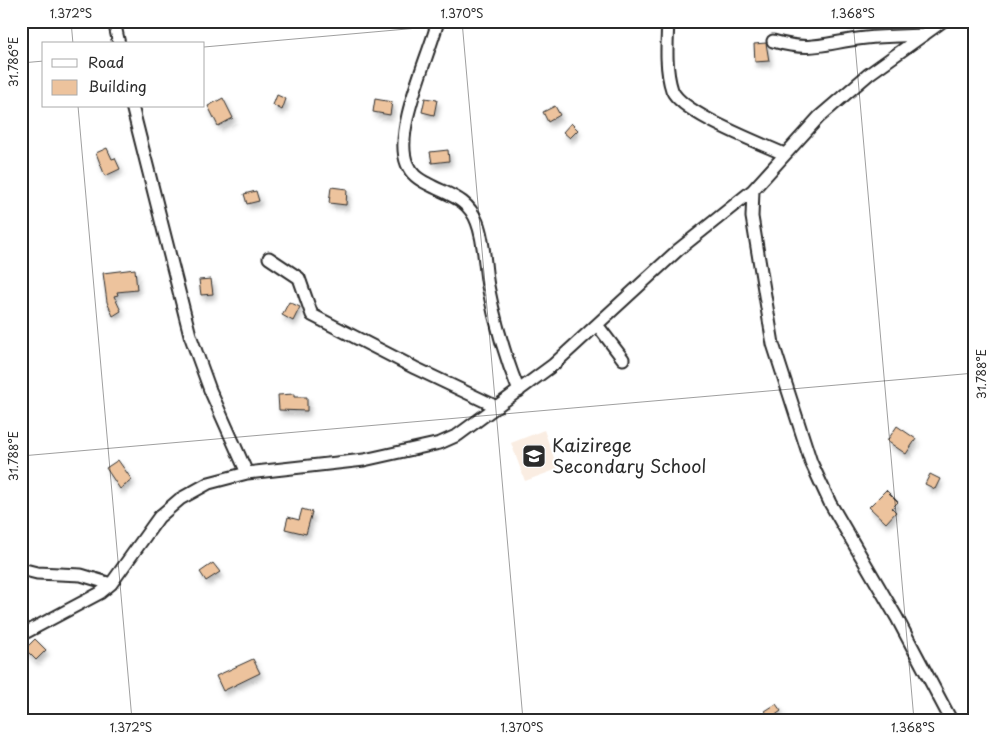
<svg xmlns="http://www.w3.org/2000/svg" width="996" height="741" font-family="'Playpen Sans',sans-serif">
  <defs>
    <filter id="shadow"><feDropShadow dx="2.5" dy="4.5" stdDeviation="2.5" flood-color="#0004"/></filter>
  </defs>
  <rect width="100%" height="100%" fill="#fff"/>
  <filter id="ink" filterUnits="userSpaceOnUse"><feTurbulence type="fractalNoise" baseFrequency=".02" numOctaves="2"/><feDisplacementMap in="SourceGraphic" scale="10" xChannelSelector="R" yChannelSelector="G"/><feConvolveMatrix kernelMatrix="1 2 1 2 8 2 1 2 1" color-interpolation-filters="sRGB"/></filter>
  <g filter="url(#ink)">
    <!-- built -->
    <path fill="#faede2" d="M544,430L558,469L525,481L511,443Z"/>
    <!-- building -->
    <path fill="#edc39d" stroke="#2b2b2b" filter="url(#shadow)" d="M766,43L769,61L755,62L754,44Z
      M277,95L286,99L282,110L273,105Z
      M223,98L233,118L218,126L208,106Z
      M425,98L437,100L434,115L422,112Z
      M375,99L392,102L390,115L373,112Z
      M555,106L560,115L548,122L543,112Z
      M571,123L578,130L570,138L563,132Z
      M107,148L112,159L115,158L120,169L105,176L96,153Z
      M448,150L449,161L432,163L430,152Z
      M331,187L347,189L346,205L329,203Z
      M256,191L259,201L247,204L244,194Z
      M135,269L137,290L117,292L118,295L114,296L121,311L113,316L107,302L103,273Z
      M211,279L213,294L201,295L199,280Z
      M289,302L300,307L293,321L282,315Z
      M294,394V397H307V411L279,410L278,395Z
      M897,426L916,439L906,454L887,441Z
      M118,460L132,480L120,489L106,468Z
      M930,474L940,479L935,489L925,484Z
      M886,490L898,502L892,508L896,512L886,523L869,507Z
      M302,509L312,512L306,534L285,529L288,517L299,520Z
      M213,563L220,572L206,581L200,572Z
      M35,639L46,650L36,660L25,649Z
      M253,659L260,673L223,691L216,676Z
      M776,704L781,711L770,719L765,711Z"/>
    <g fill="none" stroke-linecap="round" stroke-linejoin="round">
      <!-- street casing -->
      <g stroke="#2b2b2b" stroke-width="15">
        <path id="street" d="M114,21L119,44
          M438,21C429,56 393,131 407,164C411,174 418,179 428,184C448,195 468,198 477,222C485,242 484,265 488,286C495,322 505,357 519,391
          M668,21C667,43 665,69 672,90C681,113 760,143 784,154
          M773,41C814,53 826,42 866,38C885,36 905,36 924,35
          M132,106L190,335L210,390L247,473
          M753,190L752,217L773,344L811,462L830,503L897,618L951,720
          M269,258L299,278L312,315L415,368L497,407
          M598,326L623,359
          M21,569L37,573L81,575L111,584
          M21,635L100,593L111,584L159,517L180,499L209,483L247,473L364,460L440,443L458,435L553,365L678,250L753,190L819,117L869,74L943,21"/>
      </g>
      <!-- street -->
      <use href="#street" stroke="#fff" stroke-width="11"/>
    </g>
  </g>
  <!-- ticks -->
  <path fill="none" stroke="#2b2b2b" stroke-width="1" stroke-opacity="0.45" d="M71,21L73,44M462,21L523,720M853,21L914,720M204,47L497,21M21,63L44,61M78,106L132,720M21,456L975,373"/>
  <!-- icons -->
  <defs>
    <g id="school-square" transform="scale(1.25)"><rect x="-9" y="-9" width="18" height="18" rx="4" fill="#2b2b2b" stroke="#fff"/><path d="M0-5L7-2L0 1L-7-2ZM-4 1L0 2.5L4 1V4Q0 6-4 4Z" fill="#fff"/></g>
  </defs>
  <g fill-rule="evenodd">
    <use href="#school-square" x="534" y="456"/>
  </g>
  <g text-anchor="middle" stroke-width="4" stroke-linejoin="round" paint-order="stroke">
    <!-- poi labels -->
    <g font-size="18" fill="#2b2b2b" stroke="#fff" text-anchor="start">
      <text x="552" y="452">Kaizirege<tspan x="552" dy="21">Secondary School</tspan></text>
    </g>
  </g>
  <!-- margin -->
  <rect width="996" height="741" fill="none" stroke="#fff" stroke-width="55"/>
  <!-- legend -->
  <rect x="42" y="42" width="162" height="65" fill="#ffffff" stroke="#aaaaaa"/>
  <rect x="52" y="59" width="25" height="8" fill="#ffffff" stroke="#aaaaaa"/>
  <text x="88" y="68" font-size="15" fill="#2b2b2b">Road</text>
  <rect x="52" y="80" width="25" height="15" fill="#edc39d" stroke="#aaaaaa"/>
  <text x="88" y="92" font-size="15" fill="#2b2b2b">Building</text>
  <rect x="28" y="28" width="940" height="686" fill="none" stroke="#2b2b2b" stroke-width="2"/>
  <g font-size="12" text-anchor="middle" fill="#2b2b2b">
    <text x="71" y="18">1.372°S</text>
    <text x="462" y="18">1.370°S</text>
    <text x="853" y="18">1.368°S</text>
    <text transform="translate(14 62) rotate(-90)" y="4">31.786°E</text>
    <text transform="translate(982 374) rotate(-90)" y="4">31.788°E</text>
    <text transform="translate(14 456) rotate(-90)" y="4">31.788°E</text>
    <text x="131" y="732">1.372°S</text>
    <text x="522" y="732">1.370°S</text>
    <text x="913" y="732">1.368°S</text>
  </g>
</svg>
